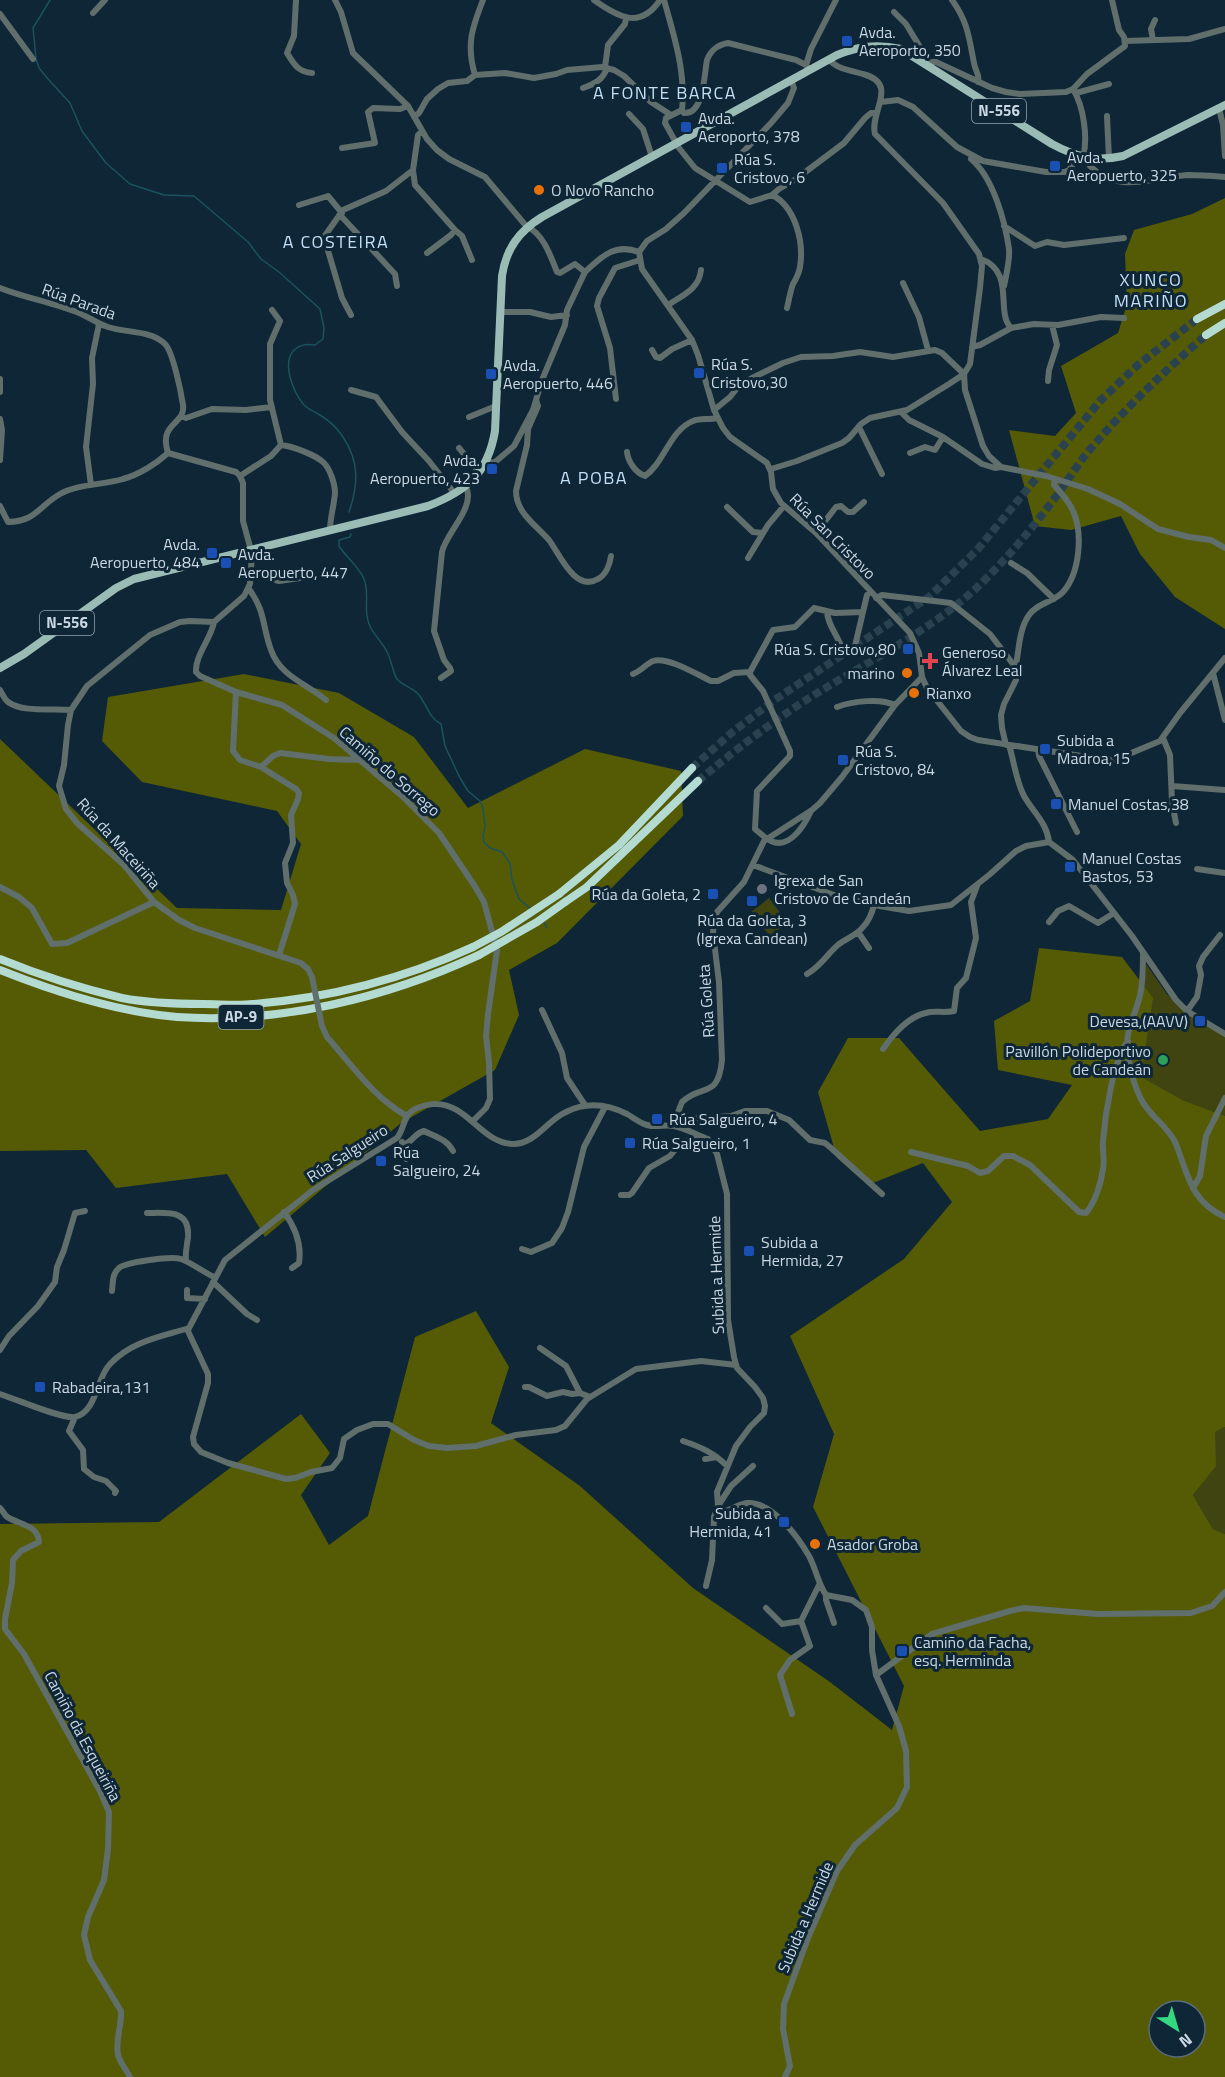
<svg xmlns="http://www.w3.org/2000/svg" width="1225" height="2077" font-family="'Titillium Web',sans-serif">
  <rect width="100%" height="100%" fill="#0e2636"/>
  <!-- green -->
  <path fill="#404411" d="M769,898L788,923L770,936L751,912Z
    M1146,964L1167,994L1200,1021L1225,1034V1116L1184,1102L1136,1078Z
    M1225,1427V1534L1213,1529L1193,1495L1215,1466V1432Z"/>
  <!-- forest -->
  <path fill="#555b05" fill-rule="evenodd" d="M1225,198V629L1175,597L1140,554L1121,516L1071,530L1035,526L1009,430L1055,436L1076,413L1061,366L1118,333L1127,304L1125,254L1134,230L1192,214Z
    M244,674L339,693L414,737L468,808L585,749L681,771L683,816L557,943L509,970L519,1015L495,1070L401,1123L265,1237L227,1174L116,1188L86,1150L0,1151V739L177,908L281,910L301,844L277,811L142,782L102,741L108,697Z
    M1039,948L1122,957L1153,998L1141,1077L1184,1101L1225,1116V1427L1215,1432L1216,1466L1193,1495L1213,1529L1225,1534V2077H0V1524L159,1522L301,1414L330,1453L301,1495L329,1545L368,1516L415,1337L476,1311L509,1367L491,1423L580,1486L693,1588L830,1682L892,1730L904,1686L813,1507L834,1434L790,1336L904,1259L952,1202L923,1163L868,1185L837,1158L818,1092L848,1038H899L980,1131L1048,1119L1072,1085L998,1070L994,1021L1030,1001ZM1159,2011H1195V2047H1159Z"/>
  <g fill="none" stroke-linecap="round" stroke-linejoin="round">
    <!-- stream -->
    <path stroke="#1b535e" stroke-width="1.5" d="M50,0L33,28L36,59L39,68L48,79L70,103L82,131L106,163L130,184L164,195L194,196L248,242L261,259L279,272L320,309L324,328L323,339L315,345C307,344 301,344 294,350C281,364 294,393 304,405C309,410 315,412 320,415C328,420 338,429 343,437C360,462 358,486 349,512
      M351,534L350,537L339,540V546C346,557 359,567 364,579C369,592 365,604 367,616C369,632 381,639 387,652C392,661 392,671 397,679C403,686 412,687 419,695C427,705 429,718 441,724L445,746L459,776L468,791L480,801L483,808L485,826L483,836L484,842L490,848L502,852L510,863L512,880L519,899L531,909
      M543,921L547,928"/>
    <!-- highway-tunnel -->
    <path stroke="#2a4150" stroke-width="8" stroke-dasharray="8 4" stroke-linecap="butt" d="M692,768L730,734L773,701L929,597L978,549L1100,401L1139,364L1197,319
      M698,781C730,754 764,728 800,704C857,667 919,638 971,593C1002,565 1030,531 1055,498C1066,483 1076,467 1087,453C1123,410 1164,372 1206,335"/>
    <!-- minor -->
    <path stroke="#606f6c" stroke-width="6" d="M296,0L294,36L287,53C294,64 298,72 312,73
      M335,0L341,12L353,53L408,106L427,139L437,150L449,159L485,177L527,227C543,233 551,257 557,272L560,273L575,264L585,272C602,256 615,243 639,252
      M594,0C618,17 640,30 660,0
      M664,0C674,36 686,72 682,110
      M952,0C968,22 969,38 974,63C975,71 980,74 978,82
      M894,12L906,24L920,47L917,58
      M93,13L105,0
      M0,14L33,59
      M1153,40L1151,29L1155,20
      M1125,41L1189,39L1225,29
      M923,62H936L992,88L1006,92L1020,94L1066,92L1073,89L1087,74L1125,46L1124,37L1119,30L1112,0
      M806,65L811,49L836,0
      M605,67L608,45L625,24L626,18
      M475,75C466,45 472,28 483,0
      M791,80L794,88L788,103L771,123L684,213L666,229L647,241L639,252L642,269L692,340L698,355L714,410L723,428L730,437L767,463L771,472L773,489L781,503L816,533L910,633L919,653L922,677L927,688L961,731L970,737L978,740L1107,760L1117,759L1160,741L1180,713L1225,658
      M583,88C594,84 603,80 607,68
      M1073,89C1084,107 1088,138 1083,158
      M1076,93L1109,84
      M881,102L898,100L913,107L957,147L983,161L1046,172H1065L1069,170L1078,156
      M1219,108L1223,125L1225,156
      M682,110L666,118L665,123L679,148L695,168L750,202L772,195L779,189L796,179L844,143L865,118L871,113H876
      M682,110L684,113C704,115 704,75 707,60C711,50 717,45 728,43L796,60L806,65L809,70
      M629,114L643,129L652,157
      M415,116L419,113L427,99L438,89L448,83L467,81L475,75L505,73L534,78L556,74L567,70L602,67L614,70L624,76L651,102L671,115
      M1107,116L1109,159
      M342,148L375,143L368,112L373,108L400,109L408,106
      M971,159C993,177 1005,221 1009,249C1010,258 1006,277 1004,286
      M1090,159V166C1119,195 1152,177 1188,175C1200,175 1213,176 1225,177
      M413,170L415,185L455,230L451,235L427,253
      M772,195C796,207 804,243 800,267C799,273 796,279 793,284C790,292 789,300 787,308
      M299,205L328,196L342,213
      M341,216L395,274L397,286
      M1004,226L1035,246L1047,242L1064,245L1124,238
      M455,230L462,236L472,260
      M981,259C1016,272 995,312 1011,328
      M903,283L919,317L928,350
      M0,288C26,298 54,303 79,313C89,317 98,324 108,327C126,333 151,330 165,344C173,352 181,392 183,405C186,425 158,422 168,453L236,472L240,476L243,483V521L252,554L250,584L244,596L214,622L190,621L180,622L150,635L87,686L71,710L68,725L64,765L59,786L66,809L77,823L124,865L154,902L179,920L195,928L301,963L308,969L312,977
      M668,305C683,295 699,289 701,270
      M500,312H530L551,317L567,315
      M351,315L342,298L324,237L343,210L386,191L413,170L418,135L422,131
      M972,347L980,345L1011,328L1034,324L1058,325L1101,317L1124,318
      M652,350L656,357L660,358L672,349L692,340
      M0,379V392
      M1048,381L1049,370L1057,345L1052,325
      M351,390L376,397L402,432L429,461L455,494
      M616,399L610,348L597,306L599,298L615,268L640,260
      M536,400L538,406L528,429L527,445L516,491C516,513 536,525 549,540C559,553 575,593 598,579C606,575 610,564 611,556
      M714,410L730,397L738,387L752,378L783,363L801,357L833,356L860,352L893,357L935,350L942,353L964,374L965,390L983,446L989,456L1001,467
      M902,413L909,420L943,437L982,464L995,468L1001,467L1046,476L1088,489L1120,504L1158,529L1189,537L1211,540L1225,548
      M181,416L186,418L212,409L246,410L272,407
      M469,417L496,406
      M0,419L2,430L0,460
      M859,427L882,474
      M281,445C292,446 316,455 324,463C330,469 335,484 335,493C334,506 330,518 330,530
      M459,448L479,472
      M627,452C628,462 636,473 645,476C664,463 670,430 693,421C700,418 709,420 717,418
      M910,453L925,447L935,450L943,437
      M486,461L494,463L514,446L533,410L542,380L565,325L567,310L585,272
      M771,469L797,461L842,443L849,438L861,424L870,418L907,410L949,384L964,374L970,364L980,288L982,266L979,254L943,203L875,134C869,112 900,84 863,74C850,70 836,69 829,59
      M240,476L271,456L281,445L270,400V344L280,321L272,310
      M91,485L86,447L93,384L92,358L99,324
      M0,506L8,522C35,522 39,506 60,494C78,484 103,485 123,479C138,475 156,464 168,453
      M727,507L753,532L762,533
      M816,533L836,507L841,506L848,512H853L864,502
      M748,558L768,525L784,506
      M1011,563L1027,573L1054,599
      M251,573L279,581L300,578
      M249,589C266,612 262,626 271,650C280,676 307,684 326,700
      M876,598L882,595L951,603L990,634L1013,664L1016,665V680L1004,704L1001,715L1002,728L1006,745
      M827,611C827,625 840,638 843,652
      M214,622C211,639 195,655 196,672L200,676L236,692L233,751L240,760L261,767L296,789L299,793L298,799L291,815L293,843L285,863L287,883L293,895L295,904L279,955
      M851,653L854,650L867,595L870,592
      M1016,665C1019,650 1019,629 1029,615C1037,603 1054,602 1063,592C1080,573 1083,533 1073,511C1069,501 1061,493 1054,485L1055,479
      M1213,673L1225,720
      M633,674C641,671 646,664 653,661C667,656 698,675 711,681H718L734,673L750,672
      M441,678L451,671L450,668L444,660L434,631L442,552C446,533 476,507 466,487
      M0,690C3,695 4,699 8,702C23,713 53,708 71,710
      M236,692L282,705L334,738L402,796L439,833L474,885L484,902L497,950L488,1014L486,1036L489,1062L490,1099L486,1108L473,1121
      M837,707C853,701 880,698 895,705
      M1163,738L1170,755L1172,802L1176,823
      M1009,745C1014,761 1016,781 1024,796C1033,812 1047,823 1049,842
      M1038,749L1039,756L1077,832
      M261,767L273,756L280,753L329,759L359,760
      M1172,786L1225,790
      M811,811C805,824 790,850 771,841C766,839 760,833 755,829L757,791L790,756V751L763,691L750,675V672L773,630L795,627L814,608L835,613L863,612
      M1049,842L1073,860L1132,936L1176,1000L1187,1011L1225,1034
      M753,865L834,895L874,905L909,911L951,905L989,875L1016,851L1026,846L1049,842
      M1197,869L1225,873
      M0,887L19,897L32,908L52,944L67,943L154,902
      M1049,922L1058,911L1069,906L1098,923L1114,913
      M858,932L869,948
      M1143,953C1143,966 1143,978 1141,990C1139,1005 1131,1019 1128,1034C1125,1053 1132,1080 1140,1097C1148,1116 1168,1125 1176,1144C1188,1175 1191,1202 1225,1217
      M807,974C822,965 826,955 839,944C847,938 857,935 863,927C869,921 872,913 874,905
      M542,1010L562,1053L567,1078L585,1105
      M1187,1011L1197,997L1201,975L1199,966L1203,957L1220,935
      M322,1026L327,1037C351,1064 374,1098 407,1116
      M883,1049C894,1033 909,1015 930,1012C938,1011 946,1013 954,1011L957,988L966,978L976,938L971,902L977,886
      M674,1120L731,1116L745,1111H767L789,1120L810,1140L825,1143L831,1148L882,1194
      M673,1125L682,1102C702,1083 718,1100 722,1060L719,982L713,933L714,922L717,912L744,882L764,841L812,810L820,803L842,777L895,705L922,677
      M402,1142L411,1152L410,1155L406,1159
      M405,1144C413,1141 415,1133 424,1131C435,1137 447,1139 453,1151
      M911,1152L968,1166L980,1173L988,1171L1004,1156H1013L1030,1165L1079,1212L1086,1213C1095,1202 1101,1184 1103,1169C1105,1160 1102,1150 1103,1141C1105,1116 1113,1060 1128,1041
      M1193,1188L1200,1176L1206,1136L1225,1098
      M621,1195H629L632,1193L649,1168L670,1156L678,1146L697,1135
      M284,1212C295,1227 302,1244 299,1263L292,1268
      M147,1213C167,1213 190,1209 188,1237C187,1245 185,1253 186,1261
      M522,1249L531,1252L552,1243L562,1228L568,1212L584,1147L605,1107
      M213,1282L247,1314L257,1320
      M187,1290V1298L205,1299
      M112,1291C113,1283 112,1275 118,1269C123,1262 172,1256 181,1259C190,1262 205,1273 214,1277
      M187,1329L208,1374V1383L193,1437L194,1444L201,1452L228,1463L286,1479L295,1478L311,1472L332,1468L340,1458L344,1439L357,1430L373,1424H388L414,1440L429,1446L447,1448L476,1446L516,1435L556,1430L565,1426L587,1399L636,1369L701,1361L736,1365
      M540,1348L566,1366L580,1393L590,1397
      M0,1350L9,1336L38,1306L55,1282L57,1267L64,1250L75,1213L85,1211
      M525,1387H529L547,1396L563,1392L572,1394L580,1393
      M0,1394C16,1399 61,1419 75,1417C97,1412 96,1378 110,1364C132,1341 160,1337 189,1328L225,1260L313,1190L397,1138C404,1130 403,1117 412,1111C418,1106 426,1105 433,1104C467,1102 480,1142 512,1144C535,1145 547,1120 566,1112C586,1102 607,1104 627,1114C634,1118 640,1123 647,1125C657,1128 665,1124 674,1126C685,1128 697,1135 708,1139L717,1154L727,1194L728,1320L734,1357L737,1368L755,1387L763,1398L765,1406L764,1413L750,1427L736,1446L717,1492L718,1506L725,1511C732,1509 740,1504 747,1503C772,1501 798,1537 809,1556C816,1569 818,1583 826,1595L852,1600L866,1610L872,1627V1650L876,1675L899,1726L906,1751L907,1787L897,1808L855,1845L837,1871L808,1938L784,2004L783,2029L790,2066L785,2077
      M75,1417L69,1431L83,1450L84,1469L94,1477L106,1481L116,1491L115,1493
      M683,1441C701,1447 714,1453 727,1466
      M705,1459L717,1457
      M0,1508C2,1510 4,1513 6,1516C18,1525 38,1524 39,1542L21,1551L13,1560L12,1583L5,1619V1629L24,1654L100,1791L109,1812L108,1849L104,1880L88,1917L84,1935L90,1960L121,2011C122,2025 115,2040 118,2055C120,2062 126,2070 130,2077
      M706,1586L712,1560L714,1517L718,1506L731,1486L753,1466
      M826,1595V1600L834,1623
      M766,1608L782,1624L801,1621
      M876,1675L932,1634L1010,1611L1024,1608L1097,1614L1191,1613L1212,1606L1225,1592
      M792,1714L780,1675L790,1660L810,1646L801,1621L819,1585"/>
    <!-- major -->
    <path stroke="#9bbcb5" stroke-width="8" d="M0,668L24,654L116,588L134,579L428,506C467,491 488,473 495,431L502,276C506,249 519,231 542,217L837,55C859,46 877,44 901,49L1052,144C1076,157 1096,162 1123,156L1225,105"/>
    <!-- highway -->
    <path stroke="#b3dbd2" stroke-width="8" d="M1197,319L1225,304
      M1206,335L1225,323
      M559,894L619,845L692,768
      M565,902L587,887L698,781
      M0,959C39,975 80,988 122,998C148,1003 177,1004 203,1004C220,1004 237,1006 253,1004C330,998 403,979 473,947
      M0,970C55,992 117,1012 177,1017C280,1024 386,998 479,955"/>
    <!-- minor-bridge -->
    <path stroke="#606f6c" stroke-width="6" d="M312,977L322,1026"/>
    <!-- highway-bridge -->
    <path stroke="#b3dbd2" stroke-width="8" d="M473,947L501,932L559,894
      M479,955L537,922L565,902"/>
  </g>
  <!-- markers -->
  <g fill="#1a4fb4" stroke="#0e2636" stroke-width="2">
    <rect x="841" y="35" width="12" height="12" rx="3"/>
    <rect x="680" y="121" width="12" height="12" rx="3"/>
    <rect x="1049" y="160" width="12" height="12" rx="3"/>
    <rect x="716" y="162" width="12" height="12" rx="3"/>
    <rect x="693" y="367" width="12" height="12" rx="3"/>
    <rect x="485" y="368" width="12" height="12" rx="3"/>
    <rect x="486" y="463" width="12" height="12" rx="3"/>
    <rect x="206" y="547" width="12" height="12" rx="3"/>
    <rect x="220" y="557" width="12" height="12" rx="3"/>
    <rect x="902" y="643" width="12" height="12" rx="3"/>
    <rect x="1039" y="743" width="12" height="12" rx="3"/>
    <rect x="837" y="754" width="12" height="12" rx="3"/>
    <rect x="1050" y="798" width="12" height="12" rx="3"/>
    <rect x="1064" y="861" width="12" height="12" rx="3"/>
    <rect x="707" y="888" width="12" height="12" rx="3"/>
    <rect x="746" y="895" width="12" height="12" rx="3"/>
    <rect x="1194" y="1015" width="12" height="12" rx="3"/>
    <rect x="651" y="1113" width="12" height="12" rx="3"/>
    <rect x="624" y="1137" width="12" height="12" rx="3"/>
    <rect x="375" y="1155" width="12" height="12" rx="3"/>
    <rect x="743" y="1245" width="12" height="12" rx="3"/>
    <rect x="34" y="1381" width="12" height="12" rx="3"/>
    <rect x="778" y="1516" width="12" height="12" rx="3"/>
    <rect x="896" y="1645" width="12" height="12" rx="3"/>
  </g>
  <g fill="#e8710a" stroke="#0e2636" stroke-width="2">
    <circle cx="539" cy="190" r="6"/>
    <circle cx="907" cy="673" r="6"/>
    <circle cx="914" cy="693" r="6"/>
    <circle cx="815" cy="1544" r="6"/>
  </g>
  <path fill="#e0444e" stroke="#0e2636" stroke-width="2" d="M927 652h6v6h6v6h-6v6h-6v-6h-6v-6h6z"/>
  <circle fill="#6b7280" stroke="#0e2636" stroke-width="2" cx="762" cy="889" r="6"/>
  <circle fill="#2e9e5b" stroke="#0e2636" stroke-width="2" cx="1163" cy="1060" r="6"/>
  <g text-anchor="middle" stroke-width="6" stroke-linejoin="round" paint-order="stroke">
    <!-- shield labels -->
    <g fill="#0e2636" stroke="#92a3af" stroke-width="1.5">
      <rect x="972" y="99" width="54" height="24" rx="4.5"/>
      <rect x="40" y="611" width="54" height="24" rx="4.5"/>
      <rect x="218.5" y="1005" width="45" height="24" rx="4.5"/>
    </g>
    <g font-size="15" font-weight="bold" fill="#cad8e3">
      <text x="999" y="116">N-556</text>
      <text x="67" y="628">N-556</text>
      <text x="241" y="1022">AP-9</text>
    </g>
    <!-- poi labels -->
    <g font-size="16" fill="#cad8e3" stroke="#0e2636" text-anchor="start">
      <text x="859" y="38">Avda.<tspan x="859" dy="18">Aeroporto, 350</tspan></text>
      <text x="698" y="124">Avda.<tspan x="698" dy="18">Aeroporto, 378</tspan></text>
      <text x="1067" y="163">Avda.<tspan x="1067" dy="18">Aeropuerto, 325</tspan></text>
      <text x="734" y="165">Rúa S.<tspan x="734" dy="18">Cristovo, 6</tspan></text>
      <text x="551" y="196">O Novo Rancho</text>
      <text x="711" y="370">Rúa S.<tspan x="711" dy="18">Cristovo,30</tspan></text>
      <text x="503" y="371">Avda.<tspan x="503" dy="18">Aeropuerto, 446</tspan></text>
      <text x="480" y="466" text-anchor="end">Avda.<tspan x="480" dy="18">Aeropuerto, 423</tspan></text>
      <text x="200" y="550" text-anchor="end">Avda.<tspan x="200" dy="18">Aeropuerto, 484</tspan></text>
      <text x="238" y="560">Avda.<tspan x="238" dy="18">Aeropuerto, 447</tspan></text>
      <text x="896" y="655" text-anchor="end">Rúa S. Cristovo,80</text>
      <text x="942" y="658">Generoso<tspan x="942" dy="18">Álvarez Leal</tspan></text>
      <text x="895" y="679" text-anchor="end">marino</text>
      <text x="926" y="699">Rianxo</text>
      <text x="1057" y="746">Subida a<tspan x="1057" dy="18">Madroa,15</tspan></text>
      <text x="855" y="757">Rúa S.<tspan x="855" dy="18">Cristovo, 84</tspan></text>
      <text x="1068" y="810">Manuel Costas,38</text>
      <text x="1082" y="864">Manuel Costas<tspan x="1082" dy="18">Bastos, 53</tspan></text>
      <text x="774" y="886">Igrexa de San<tspan x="774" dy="18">Cristovo de Candeán</tspan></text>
      <text x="701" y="900" text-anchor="end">Rúa da Goleta, 2</text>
      <text x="752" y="926" text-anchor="middle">Rúa da Goleta, 3<tspan x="752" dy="18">(Igrexa Candean)</tspan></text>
      <text x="1188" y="1027" text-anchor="end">Devesa,(AAVV)</text>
      <text x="1151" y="1057" text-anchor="end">Pavillón Polideportivo<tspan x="1151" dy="18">de Candeán</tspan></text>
      <text x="669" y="1125">Rúa Salgueiro, 4</text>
      <text x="642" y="1149">Rúa Salgueiro, 1</text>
      <text x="393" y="1158">Rúa<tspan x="393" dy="18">Salgueiro, 24</tspan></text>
      <text x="761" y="1248">Subida a<tspan x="761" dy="18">Hermida, 27</tspan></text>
      <text x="52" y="1393">Rabadeira,131</text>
      <text x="772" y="1519" text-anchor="end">Subida a<tspan x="772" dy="18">Hermida, 41</tspan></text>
      <text x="827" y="1550">Asador Groba</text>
      <text x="914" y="1648">Camiño da Facha,<tspan x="914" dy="18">esq. Herminda</tspan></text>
    </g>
    <!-- street labels -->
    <g font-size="16" fill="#cad8e3" stroke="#0e2636">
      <text transform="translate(79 301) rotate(20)" y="6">Rúa Parada</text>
      <text transform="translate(833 536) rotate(45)" y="6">Rúa San Cristovo</text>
      <text transform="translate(390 771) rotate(41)" y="6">Camiño do Sorrego</text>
      <text transform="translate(119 843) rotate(48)" y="6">Rúa da Maceiriña</text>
      <text transform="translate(706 1001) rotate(-94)" y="6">Rúa Goleta</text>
      <text transform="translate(347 1153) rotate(-33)" y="6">Rúa Salgueiro</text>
      <text transform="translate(716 1275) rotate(-92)" y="6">Subida a Hermide</text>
      <text transform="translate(83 1736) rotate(62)" y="6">Camiño da Esqueiriña</text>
      <text transform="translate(805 1917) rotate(-67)" y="6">Subida a Hermide</text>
    </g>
    <!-- neighbourhood labels -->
    <g font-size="18" letter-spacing="1.5" fill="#c2dff5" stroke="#0e2636">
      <text x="665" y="99">A FONTE BARCA</text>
      <text x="336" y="248">A COSTEIRA</text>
      <text x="1151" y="286">XUNCO<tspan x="1151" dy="21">MARIÑO</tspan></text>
      <text x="594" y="484">A POBA</text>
    </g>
  </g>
  <!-- north arrow -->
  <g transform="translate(1177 2029) rotate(143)"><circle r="28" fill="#0e2636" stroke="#596d7b" stroke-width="1.5"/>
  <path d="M0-4.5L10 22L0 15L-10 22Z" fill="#35d881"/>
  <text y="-9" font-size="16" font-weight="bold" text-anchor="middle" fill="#cad8e3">N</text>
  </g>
</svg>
